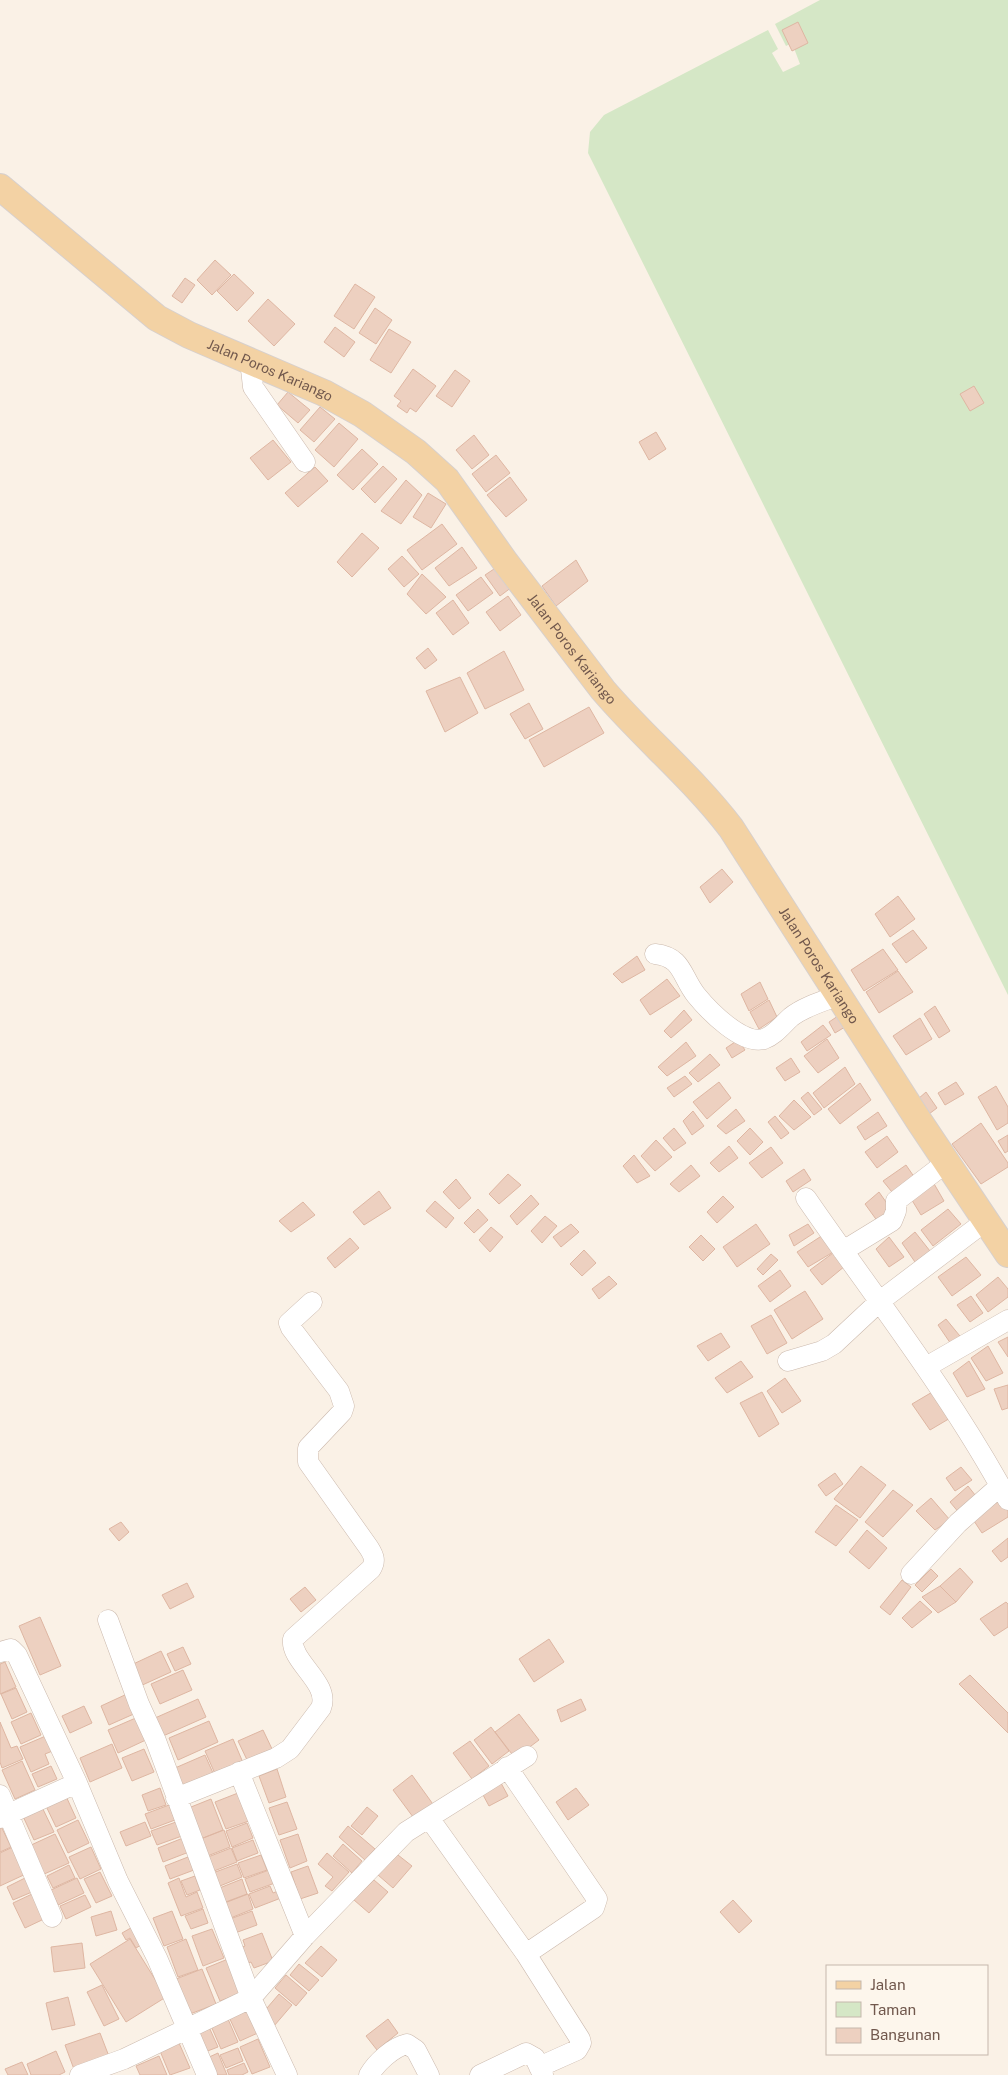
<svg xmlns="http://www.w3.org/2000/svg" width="1008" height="2075" font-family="'Public Sans',sans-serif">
  <rect width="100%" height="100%" fill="#faf1e6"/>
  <!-- green -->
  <path fill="#d5e7c6" d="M820,0H1008V995L588,153L590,132L604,115L768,30L778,49L772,53L783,72L800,64L792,43L786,46L775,24Z"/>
  <!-- building -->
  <path fill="#edd0c0" stroke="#deb6a2" d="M798,22L808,43L792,51L782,30Z
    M215,260L231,275L212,295L197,280Z
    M234,274L254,293L237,311L217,291Z
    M185,278L195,285L182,303L172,296Z
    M355,284L375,297L354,329L334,316Z
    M268,299L295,324L274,346L248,321Z
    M375,308L392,320L376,344L359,333Z
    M335,327L355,342L344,357L324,342Z
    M389,329L411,342L391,373L370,360Z
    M413,369L436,386L416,412L410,408L407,413L397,406L401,401L394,396Z
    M455,370L470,381L452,407L436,396Z
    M974,386L984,403L970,411L960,394Z
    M288,392L310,410L298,423L277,405Z
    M320,407L335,419L314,442L300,430Z
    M339,423L358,439L334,467L315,450Z
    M656,432L666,449L649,460L639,442Z
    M474,435L489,455L472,469L456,450Z
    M273,440L291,462L268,480L250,458Z
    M362,449L378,464L353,490L337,475Z
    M496,455L510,473L486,492L472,474Z
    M383,466L397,479L375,503L361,489Z
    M315,467L328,481L298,507L285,493Z
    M510,477L527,500L506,517L487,495Z
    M406,480L422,495L401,524L381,511Z
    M428,493L446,504L431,528L413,517Z
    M442,524L457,544L422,570L407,550Z
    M362,533L379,548L352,577L337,562Z
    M462,547L477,568L449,586L435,568Z
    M402,556L419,574L404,587L388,569Z
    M576,560L588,581L556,606L542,586Z
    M497,567L512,587L500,596L485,575Z
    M422,574L446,597L426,614L407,594Z
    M481,577L493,593L468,611L456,595Z
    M508,596L521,615L500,631L486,612Z
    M453,600L469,623L453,635L436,613Z
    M428,648L437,660L425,669L416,658Z
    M504,651L524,690L485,709L467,673Z
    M460,677L478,713L445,732L426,691Z
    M529,703L543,729L525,739L510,714Z
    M589,707L604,733L544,767L529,740Z
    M722,869L733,882L710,903L700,887Z
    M898,896L915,919L890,937L875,914Z
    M913,930L927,948L906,963L892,944Z
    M883,949L898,970L864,991L851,970Z
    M637,956L645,970L622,983L613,974Z
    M898,971L913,992L879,1013L866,992Z
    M667,979L680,996L650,1015L640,1000Z
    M760,982L768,999L749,1011L741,994Z
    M769,1000L777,1017L759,1029L750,1012Z
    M935,1006L950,1031L939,1038L924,1014Z
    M684,1010L692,1020L671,1038L664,1031Z
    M838,1016L845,1027L835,1033L829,1022Z
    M920,1018L932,1039L906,1055L893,1036Z
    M823,1025L831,1035L807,1051L801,1042Z
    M827,1039L839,1058L818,1073L804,1056Z
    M738,1040L745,1050L732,1058L726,1048Z
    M686,1042L696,1056L667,1076L658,1067Z
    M710,1054L720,1065L698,1082L689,1073Z
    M791,1058L800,1072L785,1081L776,1068Z
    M845,1067L855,1084L824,1108L813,1093Z
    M685,1076L692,1084L674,1097L667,1088Z
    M719,1082L731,1098L707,1119L693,1102Z
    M956,1082L964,1094L945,1105L938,1093Z
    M860,1083L871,1100L840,1124L828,1109Z
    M996,1086L1008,1107V1123L997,1130L978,1097Z
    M808,1092L822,1109L814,1115L801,1098Z
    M926,1092L937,1108L929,1114L918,1099Z
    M794,1100L811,1117L794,1130L779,1116Z
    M736,1109L745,1121L726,1134L717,1126Z
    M693,1111L704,1126L692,1135L683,1121Z
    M878,1112L887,1126L865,1140L857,1127Z
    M775,1116L789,1133L781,1139L768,1122Z
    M981,1123L1008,1163V1167L981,1184L952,1144Z
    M674,1128L686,1143L674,1151L663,1138Z
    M750,1128L763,1142L750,1155L737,1141Z
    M1008,1135V1151L1005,1153L998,1141Z
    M887,1136L898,1152L877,1168L865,1152Z
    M656,1140L672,1157L655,1171L641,1156Z
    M729,1146L738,1158L719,1172L710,1163Z
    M771,1147L783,1163L762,1178L749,1163Z
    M634,1155L650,1176L637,1183L623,1166Z
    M691,1165L700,1176L679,1192L670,1184Z
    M906,1165L917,1181L896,1197L883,1181Z
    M804,1169L811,1180L793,1192L786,1181Z
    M508,1174L521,1185L499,1204L489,1194Z
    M456,1179L471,1198L459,1209L443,1192Z
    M933,1182L944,1201L921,1215L910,1197Z
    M379,1191L391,1208L364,1225L353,1212Z
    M879,1192L893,1212L878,1222L865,1204Z
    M531,1195L539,1204L517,1225L510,1216Z
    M723,1196L734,1207L717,1223L707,1212Z
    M435,1201L454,1218L446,1228L426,1211Z
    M303,1202L315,1215L291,1232L279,1221Z
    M478,1209L488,1220L474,1233L464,1223Z
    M948,1209L961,1224L933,1246L921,1230Z
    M545,1216L557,1226L542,1243L531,1231Z
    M571,1224L579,1232L561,1247L553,1237Z
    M756,1224L770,1244L737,1267L723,1247Z
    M808,1224L814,1233L794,1246L789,1235Z
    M491,1227L503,1237L490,1252L479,1240Z
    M915,1232L930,1251L915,1262L902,1243Z
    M701,1235L715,1249L703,1261L689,1247Z
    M823,1235L835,1251L808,1267L797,1252Z
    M889,1237L904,1257L889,1267L876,1249Z
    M350,1238L359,1248L335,1268L327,1258Z
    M584,1250L596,1263L582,1276L570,1264Z
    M833,1253L845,1266L822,1285L810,1270Z
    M771,1254L778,1260L763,1275L757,1269Z
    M966,1257L981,1275L952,1296L938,1277Z
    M780,1270L791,1286L770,1302L758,1286Z
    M609,1276L617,1284L599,1299L592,1289Z
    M998,1277L1008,1289V1297L988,1312L976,1295Z
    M805,1291L823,1319L792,1339L774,1310Z
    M971,1296L983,1313L970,1322L957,1305Z
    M771,1315L787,1343L767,1354L751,1326Z
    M946,1319L964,1341L953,1347L938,1325Z
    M721,1333L730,1347L708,1361L697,1346Z
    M1008,1337V1357L998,1342Z
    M988,1346L1003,1373L986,1381L971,1358Z
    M741,1361L753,1377L727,1393L715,1378Z
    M969,1361L985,1389L967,1397L953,1373Z
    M785,1378L801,1401L782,1413L767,1391Z
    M1008,1385V1408L1002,1410L994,1389Z
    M934,1391L952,1417L930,1430L912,1404Z
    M762,1392L779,1424L759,1437L740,1403Z
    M861,1466L886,1485L860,1518L834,1499Z
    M961,1467L972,1480L955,1491L946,1478Z
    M835,1473L843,1484L826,1496L818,1485Z
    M968,1486L979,1500L960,1514L950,1502Z
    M893,1490L913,1505L883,1537L865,1522Z
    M931,1498L950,1520L935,1530L916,1511Z
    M1001,1500L1008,1510V1517L982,1533L972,1518Z
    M836,1505L858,1520L836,1546L815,1532Z
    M121,1522L129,1532L119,1541L109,1529Z
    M867,1530L887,1548L869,1569L849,1552Z
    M1008,1538V1557L1001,1562L992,1551Z
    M960,1568L973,1582L956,1602L940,1586Z
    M931,1569L938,1576L922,1592L915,1585Z
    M902,1580L911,1587L890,1615L880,1607Z
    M187,1583L194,1597L170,1609L162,1595Z
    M940,1586L956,1602L938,1613L922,1597Z
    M305,1587L316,1600L301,1612L290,1599Z
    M920,1601L932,1612L912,1628L902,1618Z
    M1006,1602L1008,1604V1627L994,1636L980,1619Z
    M40,1617L61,1666L40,1675L19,1626Z
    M549,1639L564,1662L534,1682L519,1659Z
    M183,1647L191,1664L175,1671L167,1654Z
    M161,1651L171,1672L138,1687L129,1666Z
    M5,1662L16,1687L0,1694V1664Z
    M183,1670L192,1690L160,1704L151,1684Z
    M970,1675L1008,1713V1733L959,1684Z
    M16,1688L27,1712L12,1719L1,1694Z
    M127,1694L136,1713L109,1725L101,1706Z
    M198,1699L206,1717L163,1736L155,1718Z
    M581,1699L586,1710L561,1722L557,1710Z
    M84,1706L92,1723L70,1733L62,1716Z
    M31,1713L41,1735L21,1744L11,1722Z
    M519,1714L539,1740L515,1758L495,1732Z
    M138,1717L148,1739L118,1753L108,1730Z
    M209,1721L218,1742L178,1760L169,1738Z
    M0,1722L11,1748L17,1746L23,1759L2,1768L0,1762Z
    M491,1727L509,1751L492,1764L474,1740Z
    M263,1730L273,1751L248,1762L238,1741Z
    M48,1735L55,1750L45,1754L49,1764L31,1772L20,1747Z
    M233,1739L244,1765L216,1776L205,1751Z
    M470,1741L489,1766L472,1779L453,1753Z
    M112,1744L122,1768L90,1782L80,1758Z
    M144,1749L154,1772L132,1781L122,1758Z
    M205,1755L213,1773L183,1786L175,1768Z
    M22,1761L35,1790L15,1799L2,1770Z
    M51,1766L57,1779L38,1787L32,1774Z
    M277,1769L286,1797L269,1803L259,1776Z
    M412,1775L435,1807L416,1821L393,1790Z
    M501,1783L508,1796L489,1806L482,1793Z
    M160,1788L166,1805L148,1811L142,1795Z
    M576,1788L589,1805L568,1820L556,1802Z
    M238,1793L249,1821L226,1829L215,1802Z
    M65,1794L76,1818L56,1827L45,1804Z
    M211,1799L223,1830L198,1840L186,1809Z
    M287,1802L297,1829L279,1835L269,1808Z
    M40,1803L54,1832L34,1840L21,1812Z
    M169,1805L175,1820L151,1829L145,1814Z
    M367,1807L378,1816L362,1835L351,1826Z
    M78,1820L89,1843L68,1853L57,1830Z
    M145,1822L151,1836L126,1846L120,1832Z
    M176,1822L182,1836L157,1845L151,1831Z
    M247,1823L253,1838L232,1847L226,1831Z
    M0,1824L11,1847L0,1852Z
    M348,1826L375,1849L365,1860L339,1837Z
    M224,1830L230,1847L205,1857L198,1840Z
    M55,1834L69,1863L42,1875L29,1846Z
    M298,1834L307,1861L290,1868L280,1840Z
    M183,1838L189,1852L163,1862L158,1848Z
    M253,1840L258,1853L237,1861L232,1848Z
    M343,1844L362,1861L352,1873L333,1856Z
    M15,1846L28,1873L0,1886V1853Z
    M91,1847L101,1869L80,1879L69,1857Z
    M231,1848L237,1862L209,1873L203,1859Z
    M327,1853L349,1872L332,1891L325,1886L333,1877L318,1864Z
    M261,1855L267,1870L244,1878L238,1863Z
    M398,1855L412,1866L393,1888L378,1875Z
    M188,1857L194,1870L170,1879L165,1866Z
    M237,1864L242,1877L215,1888L210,1874Z
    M69,1865L75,1878L53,1888L47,1876Z
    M308,1866L318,1893L300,1899L291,1872Z
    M269,1870L275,1883L250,1892L245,1879Z
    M100,1872L112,1896L96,1903L84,1879Z
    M195,1876L200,1890L187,1895L181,1881Z
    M25,1878L32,1892L13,1900L7,1887Z
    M77,1878L84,1893L58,1905L51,1890Z
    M179,1878L186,1897L197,1892L203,1908L181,1916L168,1883Z
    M242,1879L247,1894L223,1903L217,1889Z
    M374,1880L388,1892L369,1913L354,1900Z
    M270,1886L273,1893L278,1891L281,1898L255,1908L249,1894Z
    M32,1894L44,1919L25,1928L13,1903Z
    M248,1894L253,1909L228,1919L222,1904Z
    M85,1895L91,1907L66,1919L60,1906Z
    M733,1900L752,1921L739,1933L720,1912Z
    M203,1909L208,1923L191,1929L185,1916Z
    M111,1911L117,1930L96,1936L91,1917Z
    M172,1911L183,1939L164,1946L153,1918Z
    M252,1911L257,1925L235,1933L230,1919Z
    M136,1925L146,1942L136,1948L130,1938L126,1940L122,1933Z
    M212,1929L224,1958L203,1966L192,1936Z
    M262,1933L273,1961L254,1968L251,1962L246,1964L240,1948L245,1946L243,1940Z
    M130,1939L166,1997L126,2022L90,1964Z
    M186,1939L198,1970L178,1977L167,1947Z
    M82,1943L85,1968L54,1972L51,1947Z
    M321,1946L337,1960L322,1977L305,1963Z
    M228,1959L241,1993L220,2001L206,1968Z
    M299,1964L319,1980L309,1991L290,1975Z
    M202,1969L216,2004L190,2014L176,1979Z
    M286,1975L307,1993L296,2006L275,1988Z
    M102,1985L119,2019L104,2026L87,1992Z
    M279,1994L292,2005L274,2026L261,2015Z
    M68,1997L75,2025L52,2030L46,2003Z
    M249,2008L260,2032L240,2041L229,2017Z
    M228,2019L238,2042L221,2049L211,2026Z
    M388,2019L398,2033L377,2050L366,2036Z
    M209,2027L218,2047L205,2052L197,2032Z
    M100,2033L110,2059L75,2072L65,2045Z
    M258,2039L270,2067L252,2074L240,2047Z
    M179,2043L190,2068L170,2075L160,2051Z
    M238,2048L243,2061L226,2068L220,2055Z
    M56,2051L65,2072L59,2075H31L27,2064Z
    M218,2053L227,2075H214L207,2058Z
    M159,2056L167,2075H140L136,2066Z
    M22,2062L28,2075H8L5,2069Z
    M244,2063L248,2072L242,2075H229L227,2070Z"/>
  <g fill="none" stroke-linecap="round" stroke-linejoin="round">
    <!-- minor casing -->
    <g stroke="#cbb9ad" stroke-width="21">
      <path id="minor" d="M250,360L253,387L305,462
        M655,954C683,957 681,976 696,995C709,1011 742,1045 764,1039C775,1035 782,1025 791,1017C805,1006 824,1001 840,995
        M806,1198C875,1298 950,1393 1008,1500
        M843,1251L892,1221L896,1211V1201L947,1162
        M788,1361L822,1351L834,1344L880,1301L987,1220
        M926,1367L1008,1320
        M911,1574L958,1523L1000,1486
        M108,1620L139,1704L156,1741L251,1998L287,2075
        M0,1652L11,1649L17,1655L77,1783L118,1881L157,1958L207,2075
        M507,1767L597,1899L594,1908L526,1954
        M239,1772L305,1936
        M0,1795L52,1917
        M176,1798L276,1758L290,1749L321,1708C331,1683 290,1662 293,1639L371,1569C376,1561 374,1556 369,1548L308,1462V1448L342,1412L344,1406L339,1391L291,1328L289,1323L312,1302
        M0,1818L77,1783
        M429,1818L526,1954L580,2039L581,2043L577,2050L539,2067
        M80,2075L124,2059L251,1998L305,1936L406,1832L527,1756
        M369,2075C376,2063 393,2047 407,2044L416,2050L429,2075
        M480,2075L526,2053L535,2058L543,2075"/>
    </g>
    <!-- major casing -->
    <g stroke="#d7d0cd" stroke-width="28">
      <g id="major">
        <path id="s1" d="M0,187L157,318L189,335L324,393L362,414L416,452L447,480L506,563L603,690C644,738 693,778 731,828L919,1121L1008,1254"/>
      </g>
    </g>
    <!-- minor -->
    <use href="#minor" stroke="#fff" stroke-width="20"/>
    <!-- major -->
    <use href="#major" stroke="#f3d2a4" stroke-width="26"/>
  </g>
  <g text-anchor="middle" stroke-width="5" stroke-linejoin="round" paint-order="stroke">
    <!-- street labels -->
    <g font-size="14" fill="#71584d" stroke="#fdf6ec">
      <text dy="5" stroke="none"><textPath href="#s1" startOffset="329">Jalan Poros Kariango</textPath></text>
      <text dy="5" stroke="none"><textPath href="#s1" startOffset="749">Jalan Poros Kariango</textPath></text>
      <text dy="5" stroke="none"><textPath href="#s1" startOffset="1152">Jalan Poros Kariango</textPath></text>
    </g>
  </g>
  <!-- legend -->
  <rect x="826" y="1965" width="162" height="90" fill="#fdf6ec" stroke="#c5b7ac"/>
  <rect x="836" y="1981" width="25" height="8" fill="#f3d2a4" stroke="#c5b7ac"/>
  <text x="870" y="1990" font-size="15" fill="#71584d">Jalan</text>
  <rect x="836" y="2002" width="25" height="15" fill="#d5e7c6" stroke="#c5b7ac"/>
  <text x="870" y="2015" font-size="15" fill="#71584d">Taman</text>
  <rect x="836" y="2028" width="25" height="15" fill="#edd0c0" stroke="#c5b7ac"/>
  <text x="870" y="2040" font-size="15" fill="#71584d">Bangunan</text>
</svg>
